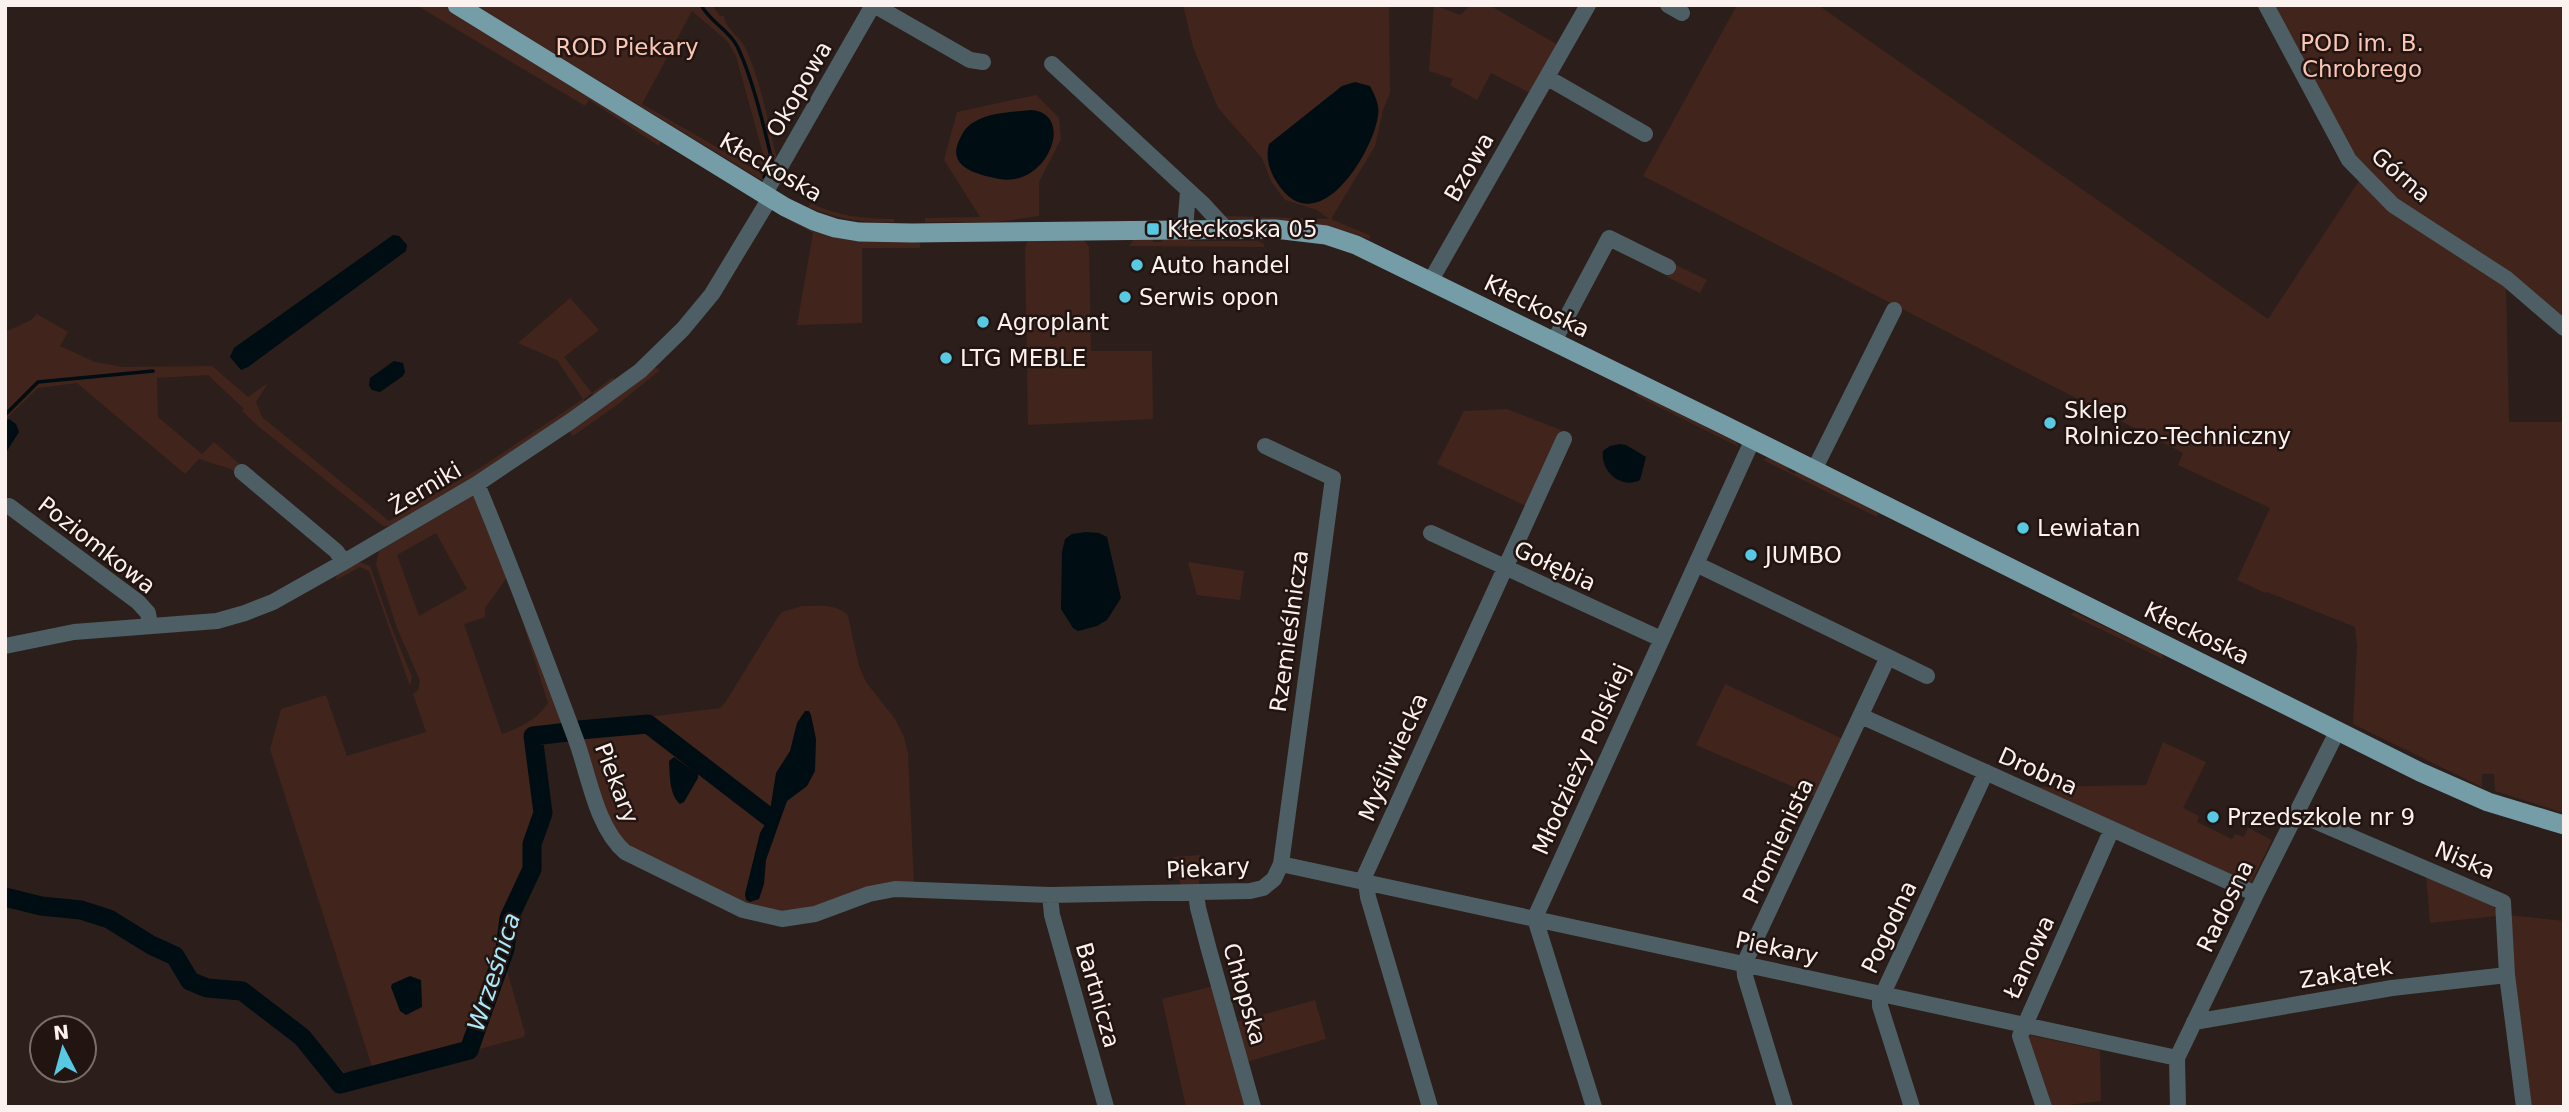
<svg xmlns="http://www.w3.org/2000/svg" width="2569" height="1112" font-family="'DejaVu Sans',sans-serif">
  <rect width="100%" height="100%" fill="#2c1e1a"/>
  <!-- green -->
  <path fill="#41251c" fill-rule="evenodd" d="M416,5H442L661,140L659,146L589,100L585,106Z
    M475,5H712L720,16H724C725,28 739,36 745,47C761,81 768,122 777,159L765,182ZM692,11L728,42L736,56L763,154L755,169L642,104Z
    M1183,5H1389L1390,93L1383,110L1375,146L1331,219L1371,236L1369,239C1322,220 1277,220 1227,219L1224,216L1329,219L1317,210L1285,200L1272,183L1262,158L1218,108L1193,47Z
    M1434,5L1460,15L1471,5H1489L1558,45L1532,94L1491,73L1477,100L1450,85L1453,79L1429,71Z
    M1737,5H1818L2268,319L2359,181L2506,287L2509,422H2564V813L2495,791L2494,774H2482V787L2353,724L2357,646L2355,627L2267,592L2265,593L2237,580L2270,508L2178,465L2183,453L1643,176Z
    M2274,5H2564V321L2397,201L2359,163Z
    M1036,95L1059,118L1061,139L1039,182V216L996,222H925V218L980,217L944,160L957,112Z
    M811,203C838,216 863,219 894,219V222C863,223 837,219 808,207Z
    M785,218L920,241V248H862V323L797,325L813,233Z
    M1152,237L1153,242H1162V237L1188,238L1190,241H1258L1264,244V247L1129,246L1134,239Z
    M1083,239L1089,247L1091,351H1152L1153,419L1028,425L1025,248L1028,240Z
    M1674,264L1707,280L1700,293L1667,277Z
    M570,298L599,330L564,357L592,393L613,377L616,381L595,396L592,393L584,399L585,404L477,477L393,527L383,526L258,426L242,411L244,409L208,375L157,378L158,417L202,454L214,442L242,466L236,473L231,469L199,459L185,474L77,383L38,388L5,420V332L31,320L37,314L68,332L60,346L95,362L123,367L212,366L248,397L268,383L256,402L262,417L389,521L483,466L583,399L557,360L518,343Z
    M654,367L660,370L617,405L573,436L569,431Z
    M1637,393L1736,442L1739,447L1635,395Z
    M1507,409L1561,430L1526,506L1437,464L1464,411Z
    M1768,457L1789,467L1788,470L1795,474L1797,471L1878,513L1877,517L1763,460Z
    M472,495L476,497L508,576L485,608V617L464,624L502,734C519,728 538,719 548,703L513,591L571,734L537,739L545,814L534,846L535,869L517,906L515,902C503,923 506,939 498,962L504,960L525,1033L524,1037L340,1087L300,1039L240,994L206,991L187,982L173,959L85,918L43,912L5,902V891L48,903L90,907L101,911L172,950L192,978L199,983L239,985L248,988L302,1028L347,1075L373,1070L270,749L281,709L326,695L347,756L426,732L413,694L418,690L420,681L397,628L376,564L379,551ZM436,533L467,589L419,616L397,555Z
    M359,562L370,566L391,626L412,677L410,686L369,571L360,567L336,580L337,575Z
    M1188,562L1244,571L1240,600L1197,595Z
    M802,606C817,606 838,603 848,616L859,666L866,682L895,719L904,737L908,754L914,885L814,910L763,912L618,841L575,726L720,708L725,703L776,620L782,612Z
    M2074,612L2162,654L2163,659L2071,615Z
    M1725,684L1843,739L1817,797L1696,745Z
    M2163,742L2206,762L2183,808L2199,816L2197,822L2232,839L2235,834L2244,837L2248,828L2272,840L2250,885L2033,787L2146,785Z
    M1200,855L1199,888L1182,889L1173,857Z
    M2426,876L2493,905L2497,916L2430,923Z
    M2509,915L2564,921V1107H2532L2514,977Z
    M1214,986L1248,1107H1186L1162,999Z
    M1315,1000L1326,1039L1246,1062L1236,1022Z
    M2029,1035L2100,1050L2101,1101L2051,1107L2028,1040Z"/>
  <!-- water -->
  <path fill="#000d12" d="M1355,82L1370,86C1375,95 1380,106 1378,116C1372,155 1317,243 1278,184C1270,172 1265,159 1269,144L1342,86Z
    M1031,110C1076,113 1048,188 999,179C981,175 948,169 958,143C962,134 965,127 974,122C990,112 1013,112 1031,110Z
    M393,235L399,236L407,245L406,251L248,367L241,370L230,357L234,348Z
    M394,361L403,363L405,372L403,376L380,392L372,390L369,386L370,378Z
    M9,419L16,424L19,432L5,454V422Z
    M1620,444L1626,445L1646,457L1640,480C1621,490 1600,471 1603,451L1610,446Z
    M1086,532L1099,533L1107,537L1121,598L1107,620L1097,626L1078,631L1073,628L1061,609L1062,552L1065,539L1072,534Z
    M805,711H809L811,715L816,739L815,771L807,786L787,801L766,860L764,884L759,899L750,902L746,900L745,894L760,833L769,817L776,773L790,751L797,723Z
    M674,757L698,774V778L684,802L680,804C669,794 670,776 669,761Z
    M410,976L421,980L422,1007L406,1015L400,1011L391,987L392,984Z"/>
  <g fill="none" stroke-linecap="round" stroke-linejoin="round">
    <!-- stream -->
    <path stroke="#000d12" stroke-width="3.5" d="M701,5C710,22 728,29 737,46C751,74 765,130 772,161L764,177
      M5,415L38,382L153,371"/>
    <!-- river -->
    <path stroke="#000d12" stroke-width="19" d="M579,730L648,724L769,817
      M5,897L41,906L81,910L109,919L151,945L175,956L190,981L207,988L242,991L302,1037L340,1084L469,1050L505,949L509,918L532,869V844L543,813L533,736L568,732"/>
    <!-- minor -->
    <path stroke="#4d5f64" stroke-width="16" d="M874,5L970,60L983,62
      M1668,5L1682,13
      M2266,5L2349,160L2393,205L2507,279L2564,328
      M1052,64L1202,203L1226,229
      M1548,78L1645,134
      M764,195L873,5
      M1185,229L1188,192
      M1431,280L1588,5
      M1554,341L1609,238L1668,267
      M1814,470L1894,310
      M242,472L336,551L344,562
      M477,484C512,568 544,654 576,740C589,775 596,827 625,852L743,910L782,919L815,914L869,894L895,889L1050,895L1250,891L1263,888L1274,879L1281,864L1333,478L1265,446
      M9,506L138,602L148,613L150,625
      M1431,533L1661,639
      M1696,564L1888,657L1744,964L1745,976L1785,1107
      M5,646L74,632L217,621L245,613L273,602L344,562L477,484L571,421L640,371L683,329L712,294L770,198
      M1888,657L1927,676
      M1861,716L2256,894
      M2296,813L2503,902L2507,975L2524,1107
      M1281,864L2177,1058
      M1196,893L1198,908L1209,950L1253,1107
      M1050,895L1052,915L1106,1107
      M2194,1022L2392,988L2507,975
      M1430,1107L1368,897L1365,875L1564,439
      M1594,1107L1537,925V913L1753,439
      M1912,1107L1880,1006V1000L1986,772
      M2044,1107L2020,1036L2112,829
      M2178,1107L2177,1058L2256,894L2338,730"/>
    <!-- major -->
    <path stroke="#759da7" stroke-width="19" d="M457,5L785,207L814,221L835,228L859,232L912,233L1275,229L1326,235L1356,245L1722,424L2420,772L2488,802L2564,825"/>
  </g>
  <!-- markers -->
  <g fill="#58c9e3" stroke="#221511" stroke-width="2.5">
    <rect x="1146" y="222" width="14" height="14" rx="3.5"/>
    <circle cx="1137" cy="265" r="7"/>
    <circle cx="1125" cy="297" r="7"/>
    <circle cx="983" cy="322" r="7"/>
    <circle cx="946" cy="358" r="7"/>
    <circle cx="2050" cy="423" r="7"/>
    <circle cx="2023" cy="528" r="7"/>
    <circle cx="1751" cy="555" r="7"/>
    <circle cx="2213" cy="817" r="7"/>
  </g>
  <g text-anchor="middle" stroke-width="5" stroke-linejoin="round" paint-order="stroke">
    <!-- park labels -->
    <g font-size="23" fill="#fcc6b5" stroke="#221511">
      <text x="2362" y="51">POD im. B.<tspan x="2362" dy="26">Chrobrego</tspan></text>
      <text x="627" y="55">ROD Piekary</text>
    </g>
    <!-- street labels -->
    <g font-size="23" fill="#fbf1ee" stroke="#221511">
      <text transform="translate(799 89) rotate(-60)" y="8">Okopowa</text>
      <text transform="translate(771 167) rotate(30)" y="8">Kłeckoska</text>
      <text transform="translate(1469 167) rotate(-60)" y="8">Bzowa</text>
      <text transform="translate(2401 175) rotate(41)" y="8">Górna</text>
      <text transform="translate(1537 306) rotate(26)" y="8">Kłeckoska</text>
      <text transform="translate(425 488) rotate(-31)" y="8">Żerniki</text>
      <text transform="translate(97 545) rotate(38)" y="8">Poziomkowa</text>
      <text transform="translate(1555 566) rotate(25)" y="8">Gołębia</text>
      <text transform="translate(1289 631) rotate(-82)" y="8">Rzemieślnicza</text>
      <text transform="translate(2197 633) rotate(26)" y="8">Kłeckoska</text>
      <text transform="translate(1393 757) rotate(-66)" y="8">Myśliwiecka</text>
      <text transform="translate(1581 759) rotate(-66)" y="8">Młodzieży Polskiej</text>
      <text transform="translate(2038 771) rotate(24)" y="8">Drobna</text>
      <text transform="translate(617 783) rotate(69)" y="8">Piekary</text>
      <text transform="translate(1778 841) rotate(-65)" y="8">Promienista</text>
      <text transform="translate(2465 860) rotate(23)" y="8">Niska</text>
      <text transform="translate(1208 868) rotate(-3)" y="8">Piekary</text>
      <text transform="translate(2225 906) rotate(-64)" y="8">Radosna</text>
      <text transform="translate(1889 927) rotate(-65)" y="8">Pogodna</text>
      <text transform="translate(1777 948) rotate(12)" y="8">Piekary</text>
      <text transform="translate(2029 957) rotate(-65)" y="8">Łanowa</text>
      <text transform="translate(2346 973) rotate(-9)" y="8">Zakątek</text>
      <text transform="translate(1245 994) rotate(74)" y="8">Chłopska</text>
      <text transform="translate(1098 995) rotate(74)" y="8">Bartnicza</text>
    </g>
    <!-- poi labels -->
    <g font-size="23" fill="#fbf1ee" stroke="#221511" text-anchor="start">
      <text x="1167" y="237">Kłeckoska 05</text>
      <text x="1151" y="273">Auto handel</text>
      <text x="1139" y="305">Serwis opon</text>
      <text x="997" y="330">Agroplant</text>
      <text x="960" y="366">LTG MEBLE</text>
      <text x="2064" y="418">Sklep<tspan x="2064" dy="26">Rolniczo-Techniczny</tspan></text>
      <text x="2037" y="536">Lewiatan</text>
      <text x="1765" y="563">JUMBO</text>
      <text x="2227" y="825">Przedszkole nr 9</text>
    </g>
    <!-- water labels -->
    <g font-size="24" font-style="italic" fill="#aae9fa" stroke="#221511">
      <text transform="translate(494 972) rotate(-72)" y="8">Wrześnica</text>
    </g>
  </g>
  <!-- border -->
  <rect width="2569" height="1112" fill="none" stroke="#fbf1ee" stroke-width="14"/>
  <!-- north arrow -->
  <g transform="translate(63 1049) rotate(354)"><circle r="33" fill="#221511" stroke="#796d69" stroke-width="2"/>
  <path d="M0-5L12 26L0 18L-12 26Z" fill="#58c9e3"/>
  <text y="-10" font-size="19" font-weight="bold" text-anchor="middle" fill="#fbf1ee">N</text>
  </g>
</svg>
